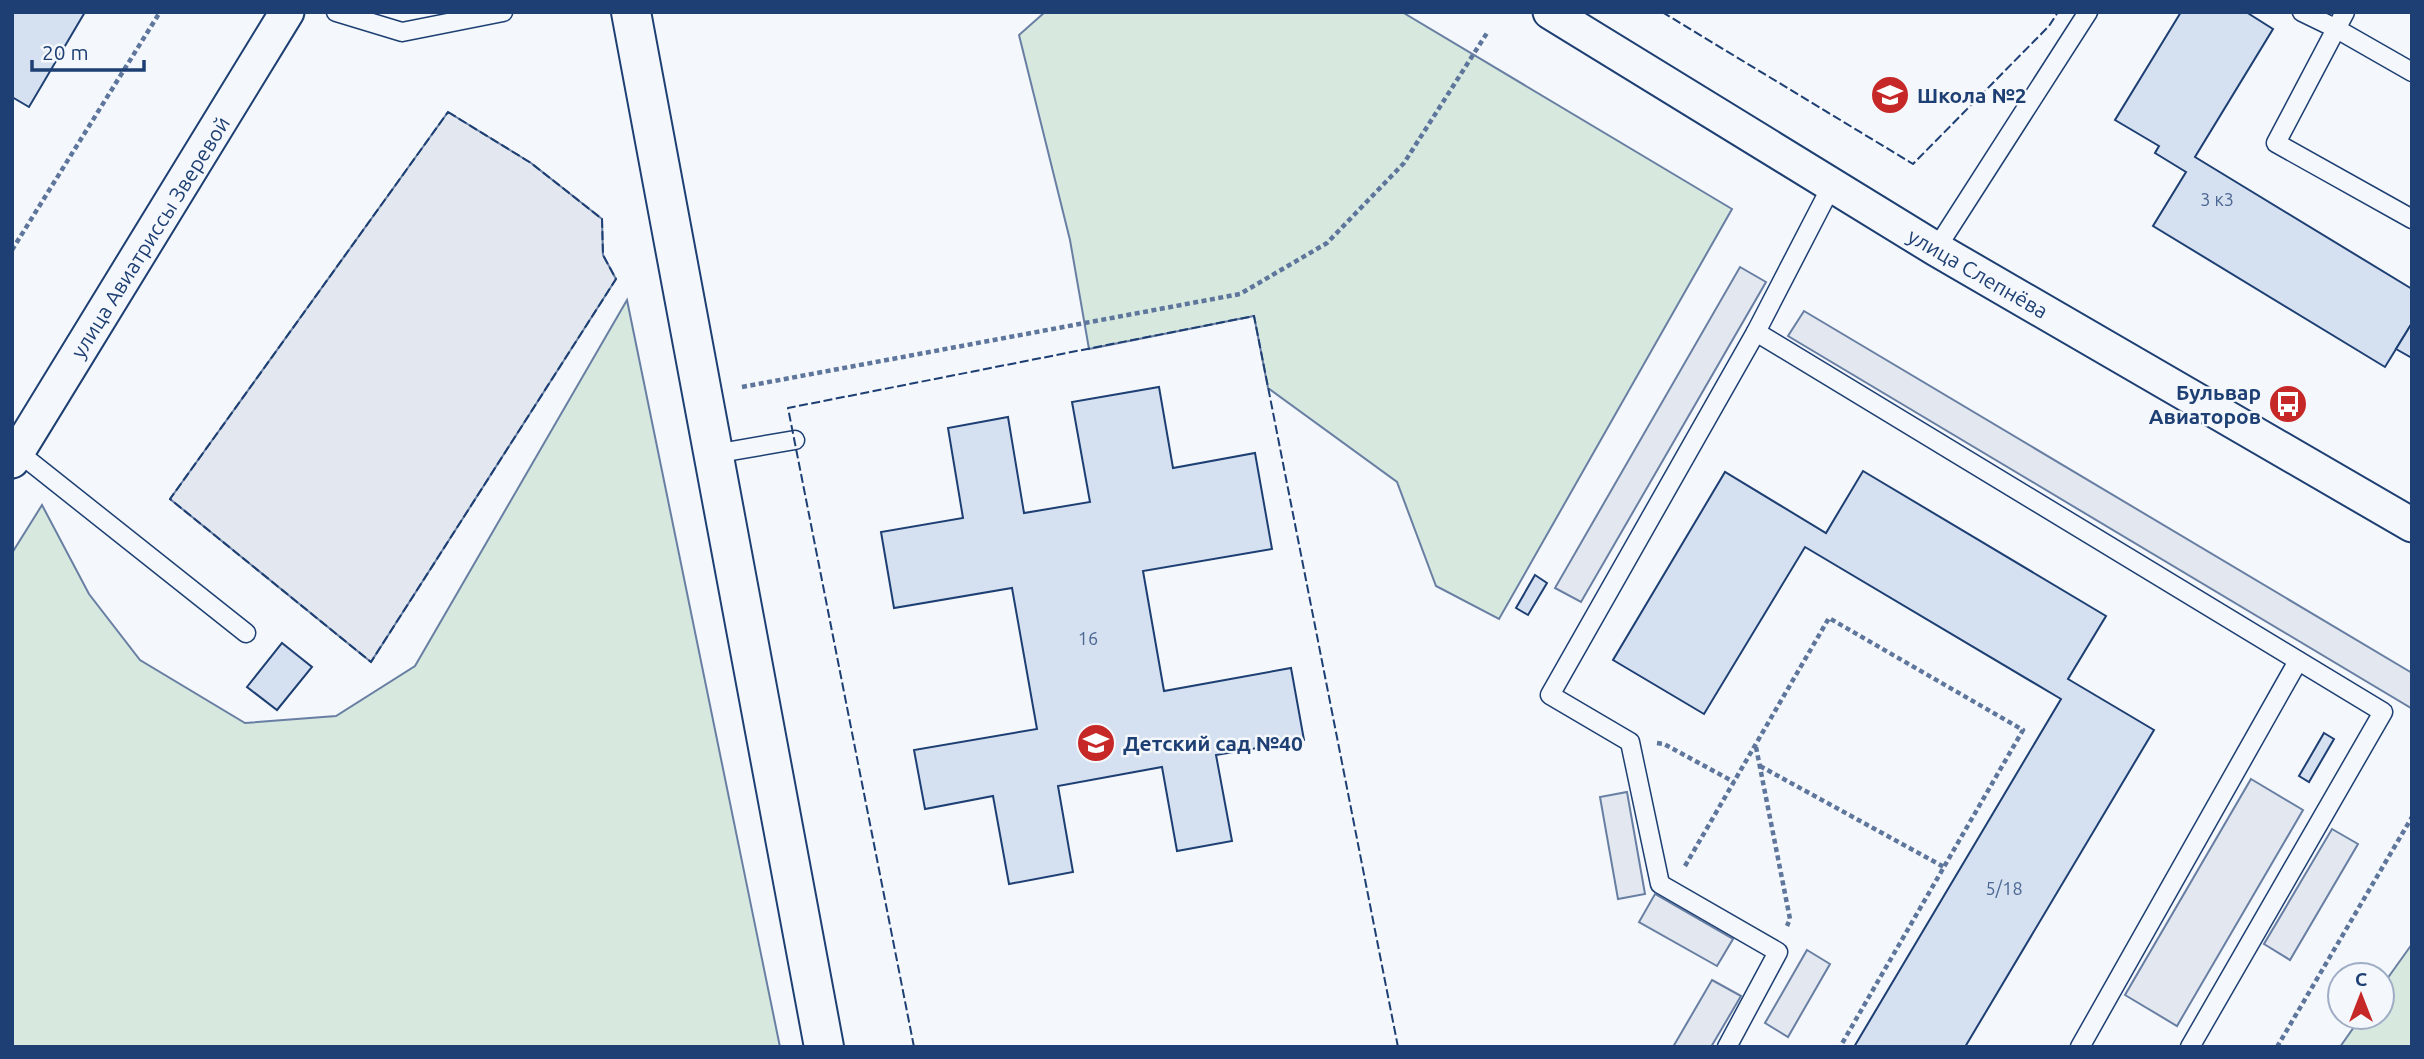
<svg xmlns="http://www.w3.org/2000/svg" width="2424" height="1059" font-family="Ubuntu,sans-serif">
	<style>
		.green { fill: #d7e8df; stroke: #687fa3; stroke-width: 2 }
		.parking { fill: #e3e8f0; stroke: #687fa3; stroke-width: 2 }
		.building { fill: #d5e0f0; stroke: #1d3f73; stroke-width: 2 }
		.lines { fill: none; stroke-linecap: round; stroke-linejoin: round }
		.lane-casing { stroke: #1d3f73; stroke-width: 21 }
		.street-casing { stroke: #1d3f73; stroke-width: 37 }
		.secondary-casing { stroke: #1d3f73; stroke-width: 42 }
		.path { stroke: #5e769c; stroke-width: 4.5; stroke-dasharray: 5 3.5; stroke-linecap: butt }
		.lane { stroke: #f4f7fb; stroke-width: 18 }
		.street { stroke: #f4f7fb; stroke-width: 33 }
		.secondary { stroke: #f4f7fb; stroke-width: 38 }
		.fence { stroke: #1d3f73; stroke-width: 2; stroke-dasharray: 9 3.5; stroke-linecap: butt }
		.labels { text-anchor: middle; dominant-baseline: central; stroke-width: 5; stroke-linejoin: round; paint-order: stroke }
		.number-label { font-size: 18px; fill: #4b6792 }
		.poi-label { font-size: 21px; font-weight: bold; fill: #1d3f73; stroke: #f4f7fb; text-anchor: start }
		.street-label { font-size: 21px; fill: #1d3f73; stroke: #f4f7fb }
	</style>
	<rect width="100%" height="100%" fill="#f4f7fb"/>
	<g class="green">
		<polygon points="1045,12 1402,12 1732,209 1499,619 1436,586 1397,482 1268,388 1254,316 1089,349 1070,240 1019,35"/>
		<polygon points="627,300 780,1047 12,1047 12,553 42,505 89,594 140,660 245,723 336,716 415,666"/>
		<polygon points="2412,944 2412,1047 2340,1047 2361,1017 2382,1017 2382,986"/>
	</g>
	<g class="parking">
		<polygon points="448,112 531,163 602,219 603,255 616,279 371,662 170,499"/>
		<polygon points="1740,267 1766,282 1581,602 1555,588"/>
		<polygon points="1804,311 2412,673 2411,708 1788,336"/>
		<polygon points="2251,779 2303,810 2177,1026 2125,995"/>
		<polygon points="1627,792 1645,894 1618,899 1600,797"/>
		<polygon points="2332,829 2358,844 2290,960 2264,944"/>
		<polygon points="1655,894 1733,939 1717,966 1639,922"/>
		<polygon points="1807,950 1830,964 1788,1037 1765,1023"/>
		<polygon points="1712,980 1741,996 1711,1047 1673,1047"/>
	</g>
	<g class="building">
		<polygon points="12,12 85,12 29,107 12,97"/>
		<polygon points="2181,12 2246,12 2273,29 2195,157 2412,289 2412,323 2385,367 2153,226 2186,172 2155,153 2159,146 2115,120"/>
		<polygon points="2412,323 2412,358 2396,349"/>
		<polygon points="1159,387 1173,468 1255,453 1272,549 1143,571 1164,691 1291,668 1304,740 1216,755 1232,841 1177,851 1162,767 1058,786 1073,872 1009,884 993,796 925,809 914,750 1037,729 1012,588 894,608 881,532 963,518 948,428 1008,417 1024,513 1090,502 1072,402"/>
		<polygon points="1863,471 2106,616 2068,679 2154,730 1965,1047 1854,1047 2061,699 1805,547 1704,714 1613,660 1725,472 1826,533"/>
		<polygon points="1535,575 1547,583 1528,615 1516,608"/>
		<polygon points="282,643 312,667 277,710 247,687"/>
		<polygon points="2324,733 2334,739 2309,782 2299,776"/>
	</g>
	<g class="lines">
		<defs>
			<g id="lane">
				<polyline points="336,12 402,32 503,12"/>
				<polyline points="2302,12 2335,28 2412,72"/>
				<polyline points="2345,12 2276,143 2412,219"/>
				<polyline points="1832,185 1756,332 2383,712 2190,1047"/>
				<polyline points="1936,249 2088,12"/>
				<polyline points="18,452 246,633"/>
				<polyline points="714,454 795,440"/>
				<polyline points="1727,1047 1778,952 1660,884 1630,742 1550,695 1756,332"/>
				<polyline points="2080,1047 2298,661"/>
			</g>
			<g id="street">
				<polyline points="1550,12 1936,249 2412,525"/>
				<polyline points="12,461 287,12"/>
			</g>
			<polyline id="secondary" points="631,12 824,1047"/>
		</defs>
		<use href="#lane" class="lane-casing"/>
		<use href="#street" class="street-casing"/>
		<use href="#secondary" class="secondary-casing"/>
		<g class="path">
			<polyline points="12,250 160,12"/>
			<polyline points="742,387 1240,294 1327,243 1404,163 1487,33"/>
			<polyline points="1657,743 1664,744 1734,782"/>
			<polyline points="1756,747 1790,919 1787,926"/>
			<polyline points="1760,766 1944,867"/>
			<polyline points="1685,866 1829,618 2023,730 1840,1047"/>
			<polyline points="2277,1047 2412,817"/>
		</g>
		<use href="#lane" class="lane"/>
		<use href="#street" class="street"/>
		<use href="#secondary" class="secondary"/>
		<g class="fence">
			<polyline points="1662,12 1913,164 2049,26 2058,12"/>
			<polygon points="448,112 531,163 602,219 603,255 616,279 371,662 170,499"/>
			<polyline points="914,1047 788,408 1254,316 1398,1047"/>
		</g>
	</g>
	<defs>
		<symbol id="school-disc" viewBox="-11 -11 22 22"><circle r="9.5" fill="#c62828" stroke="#f4f7fb"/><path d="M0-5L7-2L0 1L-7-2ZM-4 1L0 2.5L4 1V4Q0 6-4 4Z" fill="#fff"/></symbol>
		<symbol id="bus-disc" viewBox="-11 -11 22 22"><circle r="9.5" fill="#c62828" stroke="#f4f7fb"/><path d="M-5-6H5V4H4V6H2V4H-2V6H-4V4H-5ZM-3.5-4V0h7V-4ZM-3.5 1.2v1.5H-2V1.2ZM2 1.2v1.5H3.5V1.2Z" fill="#fff"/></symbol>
	</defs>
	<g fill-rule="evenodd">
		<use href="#school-disc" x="1868" y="73" width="44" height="44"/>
		<use href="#bus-disc" x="2266" y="382" width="44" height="44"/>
		<use href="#school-disc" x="1074" y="721" width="44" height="44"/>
	</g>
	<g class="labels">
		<g class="number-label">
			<text x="2217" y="199">3 к3</text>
			<text x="1088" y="638">16</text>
			<text x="2004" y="888">5/18</text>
		</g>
		<g class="poi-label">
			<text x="1917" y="95">Школа №2</text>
			<text x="2261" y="392" text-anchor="end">Бульвар<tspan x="2261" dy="24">Авиаторов</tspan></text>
			<text x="1123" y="743">Детский сад №40</text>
		</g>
		<g class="street-label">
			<text transform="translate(150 237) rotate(-58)">улица Авиатриссы Зверевой</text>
			<text transform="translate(1978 273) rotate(30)">улица Слепнёва</text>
		</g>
	</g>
	<rect width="2424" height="1059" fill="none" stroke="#1d3f73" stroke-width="28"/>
	<g transform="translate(2361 996)"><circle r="33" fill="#f4f7fb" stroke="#9eadc5" stroke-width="2"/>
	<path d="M0-5L12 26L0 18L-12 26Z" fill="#c62828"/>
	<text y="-10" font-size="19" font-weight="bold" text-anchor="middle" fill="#1d3f73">С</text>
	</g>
	<path d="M32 60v10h112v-10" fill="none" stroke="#1d3f73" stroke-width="3.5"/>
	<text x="42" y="60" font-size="21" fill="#1d3f73" stroke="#f4f7fb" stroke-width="5" paint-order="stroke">20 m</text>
</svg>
